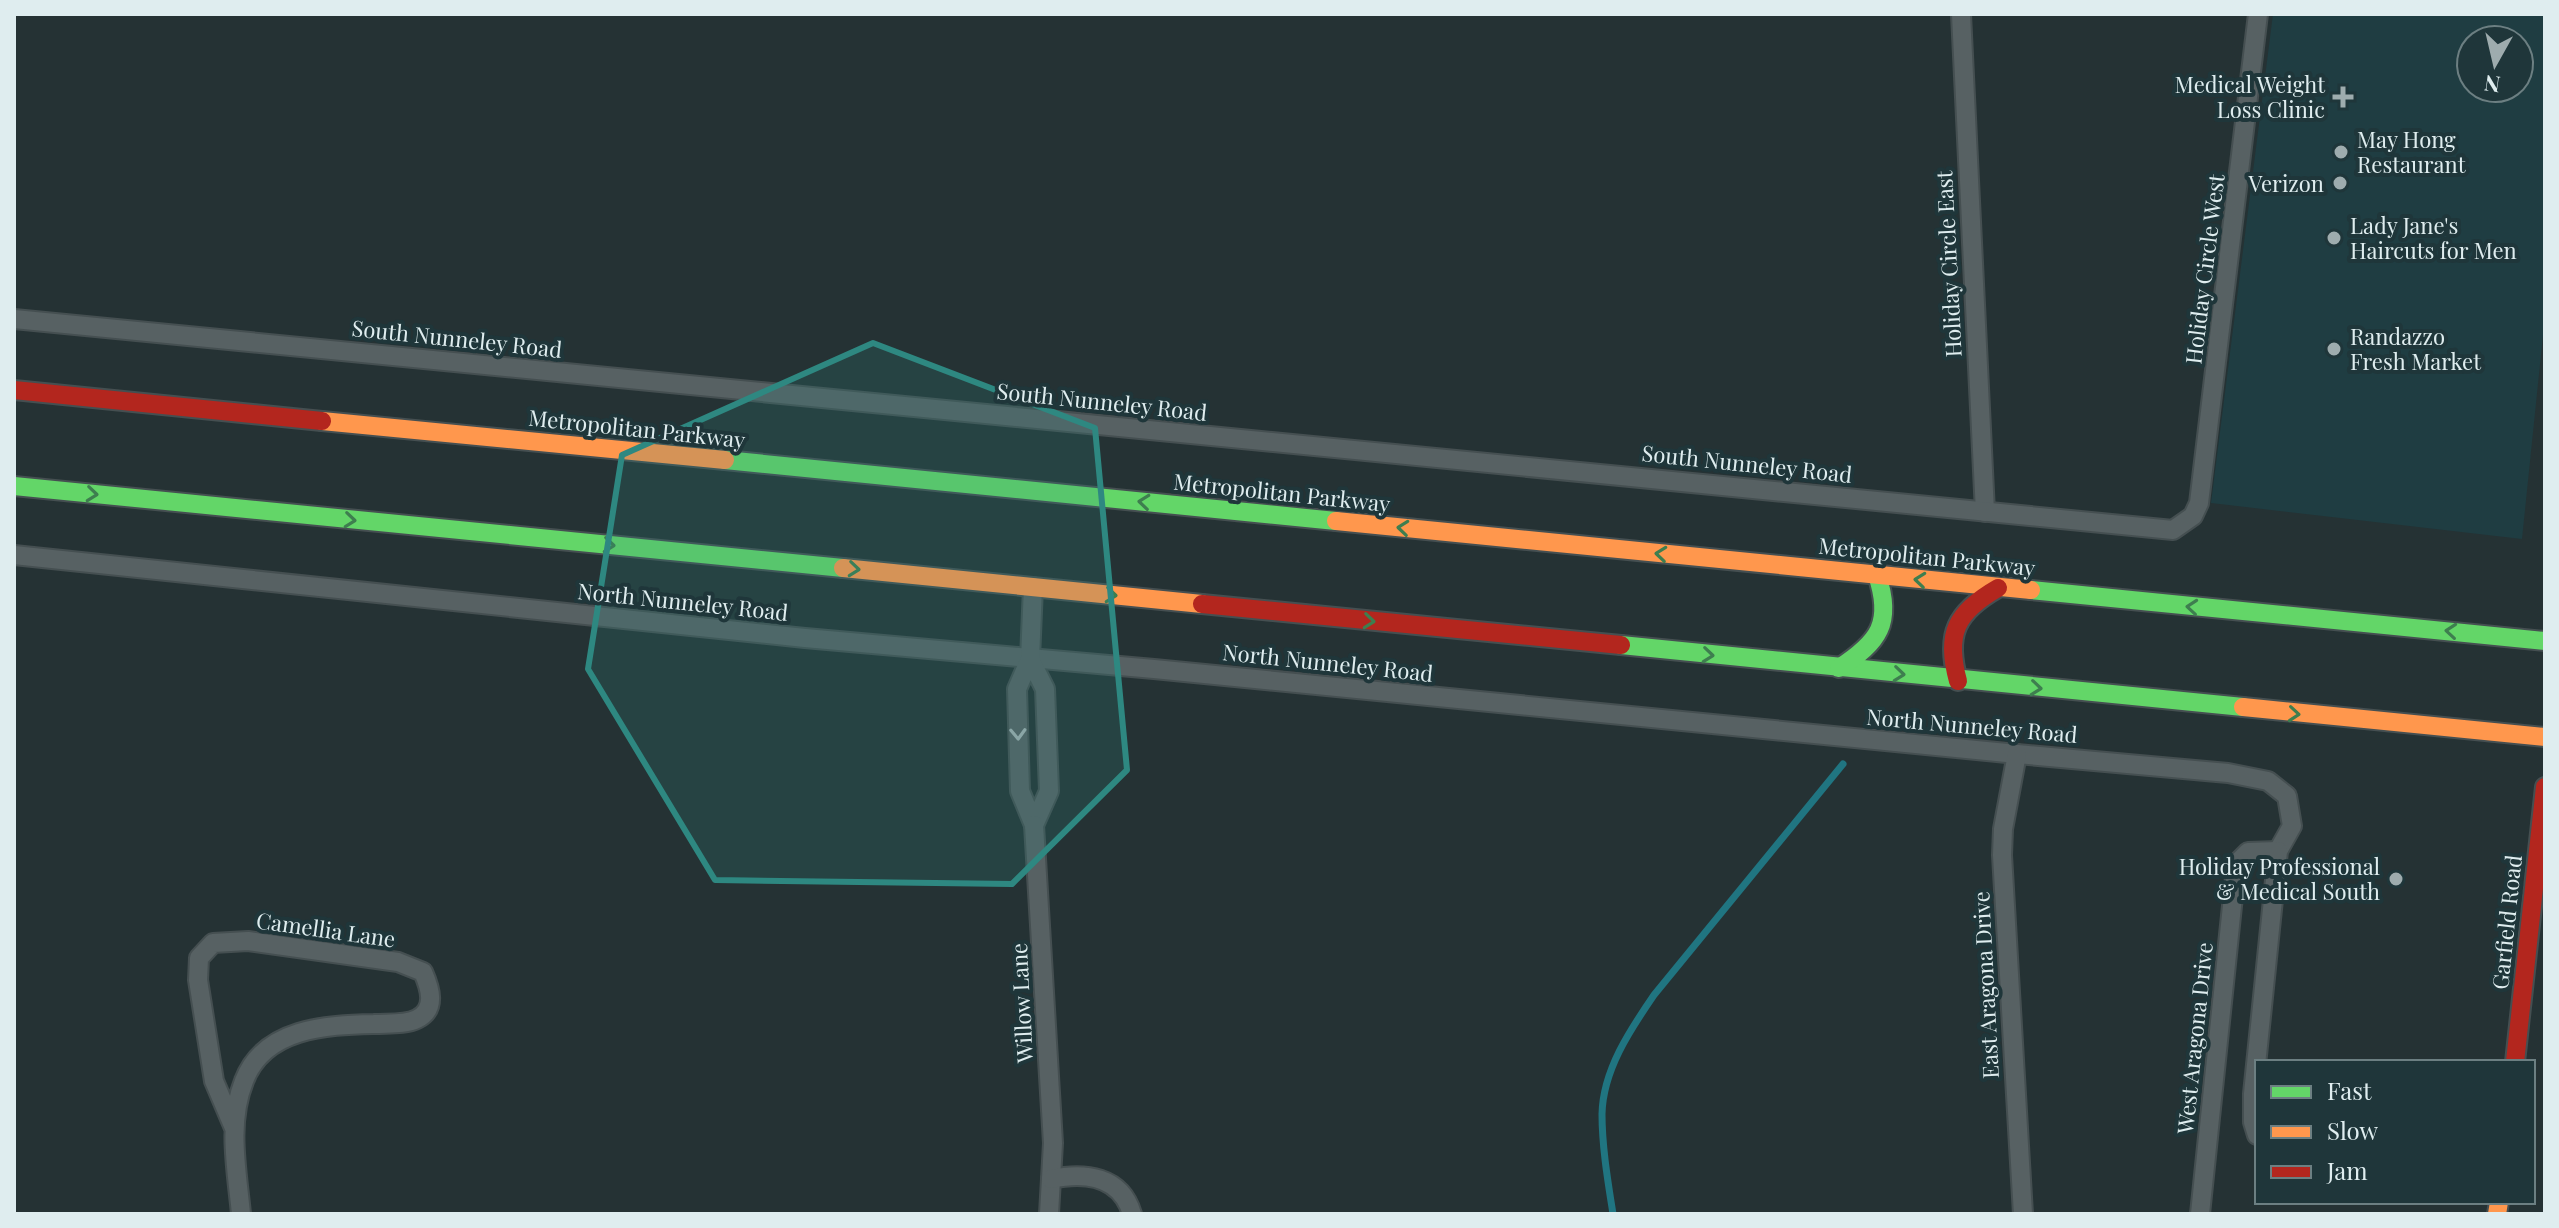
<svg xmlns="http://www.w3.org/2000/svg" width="2559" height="1228" font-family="'Playfair Display',serif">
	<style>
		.built { fill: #1f3d42; fill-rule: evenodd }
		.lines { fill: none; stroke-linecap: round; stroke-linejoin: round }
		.stream { stroke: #207581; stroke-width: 7 }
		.street-casing { stroke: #454f51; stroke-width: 22 }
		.fast-casing { stroke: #454f51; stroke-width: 22 }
		.slow-casing { stroke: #454f51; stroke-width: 22 }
		.jam-casing { stroke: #454f51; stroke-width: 22 }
		.street { stroke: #576163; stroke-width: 18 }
		.fast { stroke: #63d668; stroke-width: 18 }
		.slow { stroke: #ff974d; stroke-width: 18 }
		.jam { stroke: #b3261e; stroke-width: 18 }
		.oneway { stroke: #3e7e4f }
		.oneway2 { stroke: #a2aeb0 }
		.marked { fill: #2e8881; fill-opacity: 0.2; stroke: #2e8881; stroke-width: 6; stroke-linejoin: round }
		.poi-dot { fill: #9eacae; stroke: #1f363a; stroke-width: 3 }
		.labels { text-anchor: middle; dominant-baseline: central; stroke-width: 8; stroke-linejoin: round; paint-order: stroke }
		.poi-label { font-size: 22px; fill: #dfedef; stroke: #1f363a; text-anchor: end }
		.street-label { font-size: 22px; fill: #dfedef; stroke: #1f363a }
	</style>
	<rect width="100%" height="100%" fill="#253234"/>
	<path class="built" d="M2273 14H2545V316L2522 539 2211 503ZM2471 40H2519V88H2471Z"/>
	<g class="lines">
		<path class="stream" d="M1613 1214C1608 1182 1602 1147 1602 1114 1603 1070 1630 1030 1654 995L1843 764"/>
		<defs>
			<g id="street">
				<polyline points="1961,14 1985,512"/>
				<polyline points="14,319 2173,530 2193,516 2199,503 2258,14"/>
				<polyline points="14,555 805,638 1154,669 2017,754 2228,773 2268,781 2287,796 2292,826 2278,851 2253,1094 2253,1122 2257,1135"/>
				<polyline points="1030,659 1045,689 1049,791 1034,825 1020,791 1017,689 1030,659 1033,587"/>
				<polyline points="2017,754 2003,829 2002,855 2023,1214"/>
				<polyline points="1034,825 1053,1143 1049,1214"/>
				<path d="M234 1128 214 1081 198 980 199 958 213 943 248 941 398 962 423 972C430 988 437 1009 417 1019 405 1025 387 1023 374 1024 326 1025 264 1028 244 1081 227 1123 237 1171 241 1214"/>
				<path d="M1051 1179C1085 1172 1121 1176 1132 1214"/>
				<polyline points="2200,1214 2235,877 2240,860 2248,852 2278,851"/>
			</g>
			<g id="fast">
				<polyline points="725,460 1336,521"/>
				<polyline points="14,486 843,568"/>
				<polyline points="2031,590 2545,641"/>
				<polyline points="1621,645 2243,707"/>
				<path d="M1839 668C1879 642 1893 623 1877 575"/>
			</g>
			<g id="slow">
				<polyline points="322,421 725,460"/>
				<polyline points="1336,521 2031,590"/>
				<polyline points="843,568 1202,604"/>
				<polyline points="2243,707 2545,737"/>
				<polyline points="2497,1214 2499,1202"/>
			</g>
			<g id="jam">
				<polyline points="14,390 322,421"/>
				<polyline points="1202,604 1621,645"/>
				<path d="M1958 681C1945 634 1956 612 1998 588"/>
				<polyline points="2515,1062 2545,787"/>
			</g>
		</defs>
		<use href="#street" class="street-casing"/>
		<use href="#fast" class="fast-casing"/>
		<use href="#slow" class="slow-casing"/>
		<use href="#jam" class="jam-casing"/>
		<use href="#street" class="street"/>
		<use href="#fast" class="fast"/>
		<use href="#slow" class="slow"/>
		<use href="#jam" class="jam"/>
	</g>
	<defs><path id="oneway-chevron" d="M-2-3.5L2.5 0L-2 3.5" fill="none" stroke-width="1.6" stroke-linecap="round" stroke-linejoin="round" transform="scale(2)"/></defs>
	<g class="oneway">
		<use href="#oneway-chevron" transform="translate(92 494) rotate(6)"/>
		<use href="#oneway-chevron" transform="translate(1144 502) rotate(-174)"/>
		<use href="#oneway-chevron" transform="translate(350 520) rotate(6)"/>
		<use href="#oneway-chevron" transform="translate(1403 528) rotate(-174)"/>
		<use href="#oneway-chevron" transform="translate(609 545) rotate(6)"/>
		<use href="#oneway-chevron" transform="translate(1661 554) rotate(-174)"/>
		<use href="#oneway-chevron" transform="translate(854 569) rotate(6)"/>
		<use href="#oneway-chevron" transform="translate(1920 580) rotate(-174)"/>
		<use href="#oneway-chevron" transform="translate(1111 595) rotate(6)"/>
		<use href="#oneway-chevron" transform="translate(2192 607) rotate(-175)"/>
		<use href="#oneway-chevron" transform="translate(1369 621) rotate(6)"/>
		<use href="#oneway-chevron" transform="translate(2451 631) rotate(-175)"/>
		<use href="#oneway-chevron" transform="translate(1708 655) rotate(6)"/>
		<use href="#oneway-chevron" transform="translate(1899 674) rotate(6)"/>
		<use href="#oneway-chevron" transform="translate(2036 688) rotate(6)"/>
		<use href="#oneway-chevron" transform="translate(2294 714) rotate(5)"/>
	</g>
	<use class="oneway2" href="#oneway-chevron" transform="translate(1018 734) rotate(88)"/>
	<path class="marked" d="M873 343 1095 428 1127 770 1012 884 715 880 588 669 622 455Z"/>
	<g class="poi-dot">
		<path d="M2339 85h8v8h8v8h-8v8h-8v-8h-8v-8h8z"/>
		<circle cx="2341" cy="152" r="8"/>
		<circle cx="2340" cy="183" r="8"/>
		<circle cx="2334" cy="238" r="8"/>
		<circle cx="2334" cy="349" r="8"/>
		<circle cx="2396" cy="879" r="8"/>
	</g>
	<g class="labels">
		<g class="poi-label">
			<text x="2325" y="84">Medical Weight<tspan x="2325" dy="25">Loss Clinic</tspan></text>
			<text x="2357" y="139" text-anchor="start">May Hong<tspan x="2357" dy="25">Restaurant</tspan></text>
			<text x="2324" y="183">Verizon</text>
			<text x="2350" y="225" text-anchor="start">Lady Jane's<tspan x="2350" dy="25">Haircuts for Men</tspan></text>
			<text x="2350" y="336" text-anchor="start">Randazzo<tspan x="2350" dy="25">Fresh Market</tspan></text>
			<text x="2380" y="866">Holiday Professional<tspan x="2380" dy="25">&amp; Medical South</tspan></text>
		</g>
		<g class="street-label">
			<text transform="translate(1948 264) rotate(-93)">Holiday Circle East</text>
			<text transform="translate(2204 269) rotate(-83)">Holiday Circle West</text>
			<text transform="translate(457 338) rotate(6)">South Nunneley Road</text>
			<text transform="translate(1102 401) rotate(6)">South Nunneley Road</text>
			<text transform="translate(637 428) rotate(6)">Metropolitan Parkway</text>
			<text transform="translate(1747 463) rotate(6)">South Nunneley Road</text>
			<text transform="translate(1282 492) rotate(6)">Metropolitan Parkway</text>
			<text transform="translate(1927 556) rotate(6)">Metropolitan Parkway</text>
			<text transform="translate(683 601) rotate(6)">North Nunneley Road</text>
			<text transform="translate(1328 662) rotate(6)">North Nunneley Road</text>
			<text transform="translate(1972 725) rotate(5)">North Nunneley Road</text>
			<text transform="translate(2506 922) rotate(-84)">Garfield Road</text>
			<text transform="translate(326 929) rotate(8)">Camellia Lane</text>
			<text transform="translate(1985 985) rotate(-93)">East Aragona Drive</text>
			<text transform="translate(1021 1003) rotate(-93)">Willow Lane</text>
			<text transform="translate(2194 1038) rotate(-84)">West Aragona Drive</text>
		</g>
	</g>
	<rect width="2559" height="1228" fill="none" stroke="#dfedef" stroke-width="32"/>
	<rect x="2255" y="1060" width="280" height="144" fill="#1f363a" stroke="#6c7f82" stroke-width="2"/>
	<rect x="2271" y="1086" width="40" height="12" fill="#63d668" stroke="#6c7f82" stroke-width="2"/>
	<text x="2327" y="1100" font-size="24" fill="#dfedef">Fast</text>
	<rect x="2271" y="1126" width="40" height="12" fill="#ff974d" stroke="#6c7f82" stroke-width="2"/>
	<text x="2327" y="1140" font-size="24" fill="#dfedef">Slow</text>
	<rect x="2271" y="1166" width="40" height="12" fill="#b3261e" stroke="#6c7f82" stroke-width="2"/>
	<text x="2327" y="1180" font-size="24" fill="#dfedef">Jam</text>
	<g transform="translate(2495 64) rotate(188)"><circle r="38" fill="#1f363a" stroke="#6c7f82" stroke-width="2"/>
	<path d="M0-6L14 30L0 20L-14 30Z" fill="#9eacae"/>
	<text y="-12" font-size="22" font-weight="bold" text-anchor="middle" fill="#dfedef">N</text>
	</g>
</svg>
